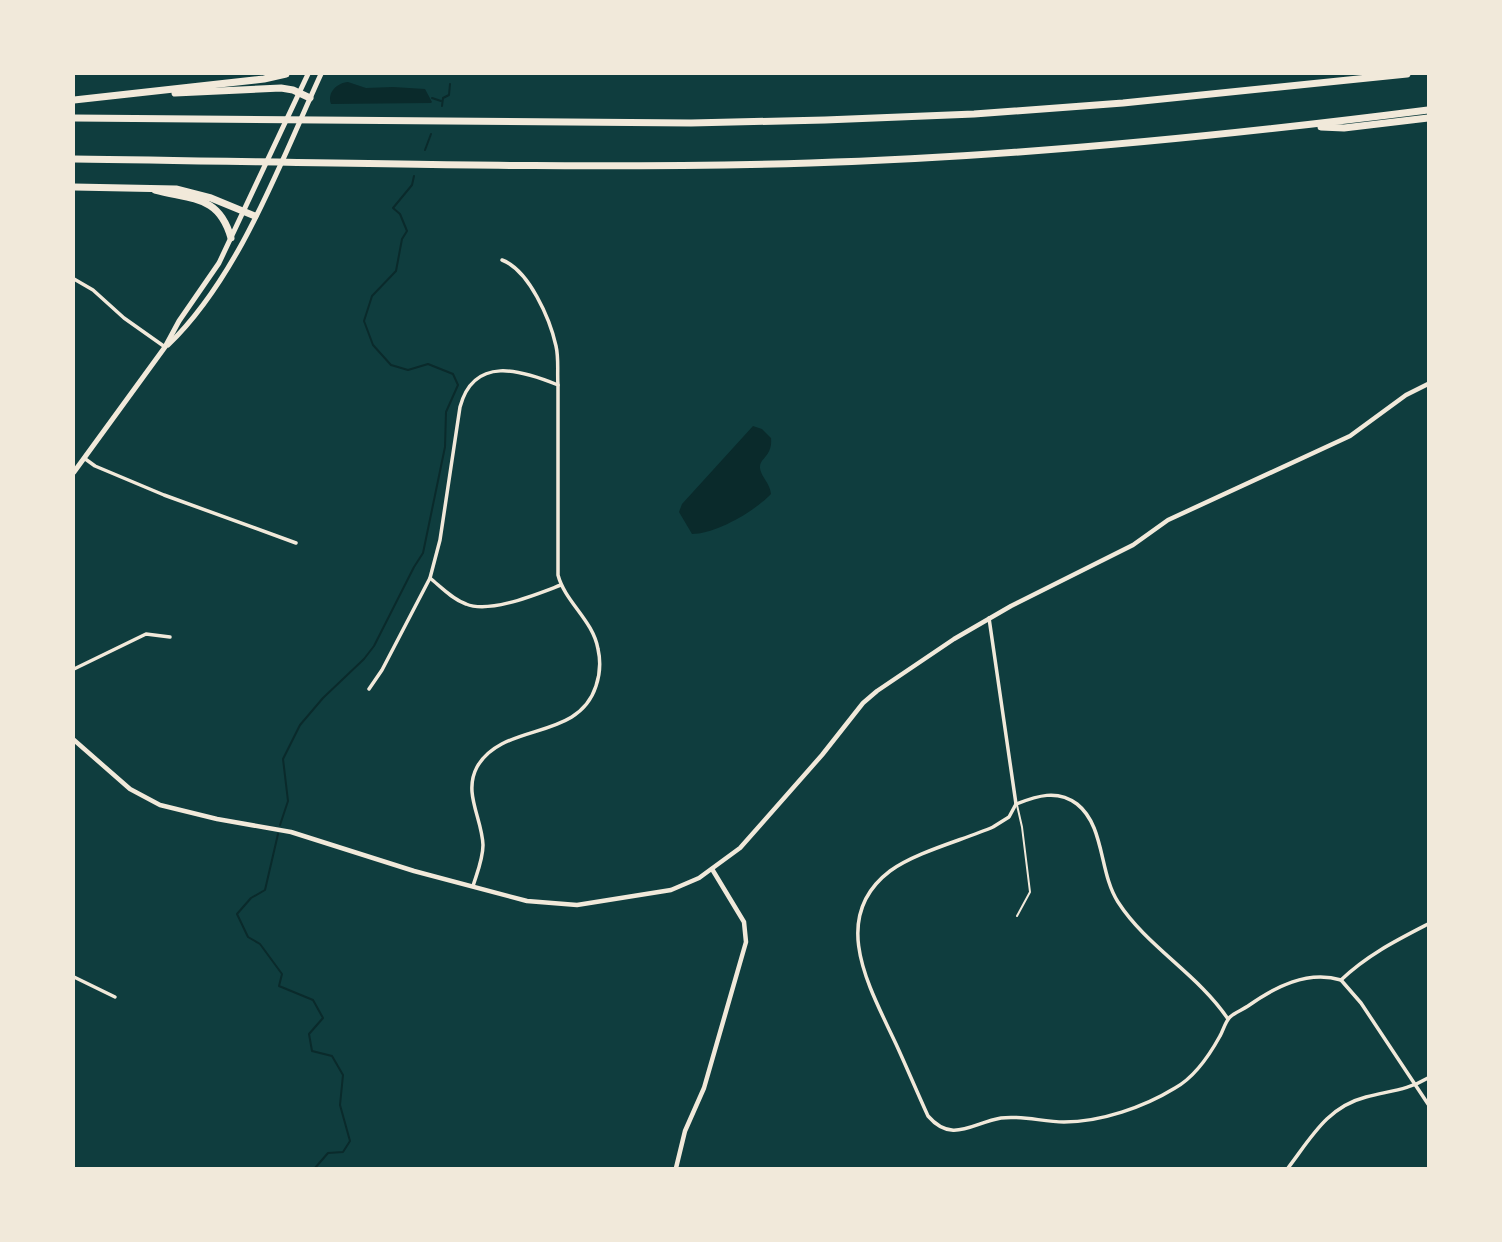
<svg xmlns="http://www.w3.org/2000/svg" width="1502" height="1242" font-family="Figtree,sans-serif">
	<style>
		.water { fill: #0a2a2b }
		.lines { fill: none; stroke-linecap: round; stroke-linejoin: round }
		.stream { stroke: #0a2a2b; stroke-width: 2 }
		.service { stroke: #f1e9da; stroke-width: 2 }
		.minor { stroke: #f1e9da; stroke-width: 3.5 }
		.tertiary { stroke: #f1e9da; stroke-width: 4.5 }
		.secondary { stroke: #f1e9da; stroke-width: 5 }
		.motorway { stroke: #f1e9da; stroke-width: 7 }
	</style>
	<rect width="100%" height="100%" fill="#0f3d3e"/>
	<g class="water">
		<path d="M348 82 366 88 393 87 425 89 432 102 431 103 331 104C327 92 337 83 348 82Z"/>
		<path d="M753 426 762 429 771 438C773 456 759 458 760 468 761 477 770 483 771 494 755 511 716 534 692 534L679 512 682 504Z"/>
	</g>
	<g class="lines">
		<g class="stream">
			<polyline points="432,98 441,101"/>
			<polyline points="442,106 443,98 449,95 450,84"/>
			<polyline points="425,150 431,134"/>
			<polyline points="280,825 288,801 283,759 300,725 323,698 364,659 374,646 414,567 423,553 445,447 446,412 458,385 453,374 428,364 408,370 391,365 373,345 364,321 372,296 396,271 402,239 407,231 400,214 393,208 412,185 414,176"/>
			<polyline points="278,834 265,890 251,898 237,914 248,937 260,944 282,974 279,986 313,1000 323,1018 309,1034 312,1051 332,1056 343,1075 340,1105 350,1141 343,1152 328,1153 315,1168"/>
		</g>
		<polyline class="service" points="1017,805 1022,827 1030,892 1017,916"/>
		<g class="minor">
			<path d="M502 260C529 270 550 319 556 346 559 359 557 373 558 385"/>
			<polyline points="74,279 93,290 124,318 165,347"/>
			<polyline points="84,458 95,466 164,495 296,543"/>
			<path d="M430 578C441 587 452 599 466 604 490 614 537 594 561 585"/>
			<path d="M989 618 1016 804 1009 817 993 827C963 840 916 852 890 871 828 918 870 988 896 1044 907 1068 917 1092 928 1116 952 1144 972 1123 1001 1118 1022 1115 1043 1122 1064 1122 1101 1122 1144 1107 1175 1088 1195 1077 1209 1056 1220 1036 1223 1031 1225 1022 1230 1017 1234 1013 1242 1010 1248 1006 1275 987 1307 970 1341 980 1367 955 1397 940 1428 924"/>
			<polyline points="74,669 146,634 170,637"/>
			<path d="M369 689 382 670 430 578 440 540 460 407C474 355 521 370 558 385V575C565 602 593 620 598 649 601 662 600 674 596 686 578 742 503 721 477 767 463 793 482 818 483 845 483 859 477 873 473 886"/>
			<path d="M1016 804C1037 796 1057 789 1077 804 1105 826 1099 873 1118 902 1147 947 1198 974 1228 1019"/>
			<polyline points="74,977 115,997"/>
			<polyline points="1341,980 1361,1003 1428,1104"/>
			<path d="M1288 1168C1311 1138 1327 1107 1366 1097 1388 1091 1408 1090 1428 1078"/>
		</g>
		<g class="tertiary">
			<polyline points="74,740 130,789 160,805 217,819 291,832 414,871 527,901 577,905 671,890 699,878 740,848 822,755 863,703 877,691 954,639 1011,606 1133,545 1168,520 1350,436 1406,395 1428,384"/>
			<polyline points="676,1168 685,1131 704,1088 746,942 744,922 712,869"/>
		</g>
		<g class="secondary">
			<path d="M168 345C239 277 280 163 321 74"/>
			<polyline points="74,472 165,347 179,321 219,263 308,74"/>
		</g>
		<g class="motorway">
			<polyline points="175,93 281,88 293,90 310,98"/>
			<polyline points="74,100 264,79 286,74"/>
			<polyline points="74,118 691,123 825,120 974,114 1123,103 1407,74"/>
			<polyline points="1321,127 1344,128 1428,118"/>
			<path d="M74 159C319 162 565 170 810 163 1017 157 1224 136 1428 110"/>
			<polyline points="74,187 176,189 211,198 255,216"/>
			<path d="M155 190C192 200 219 195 231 238"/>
		</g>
	</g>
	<rect width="1502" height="1242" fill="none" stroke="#f1e9da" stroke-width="150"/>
</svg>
